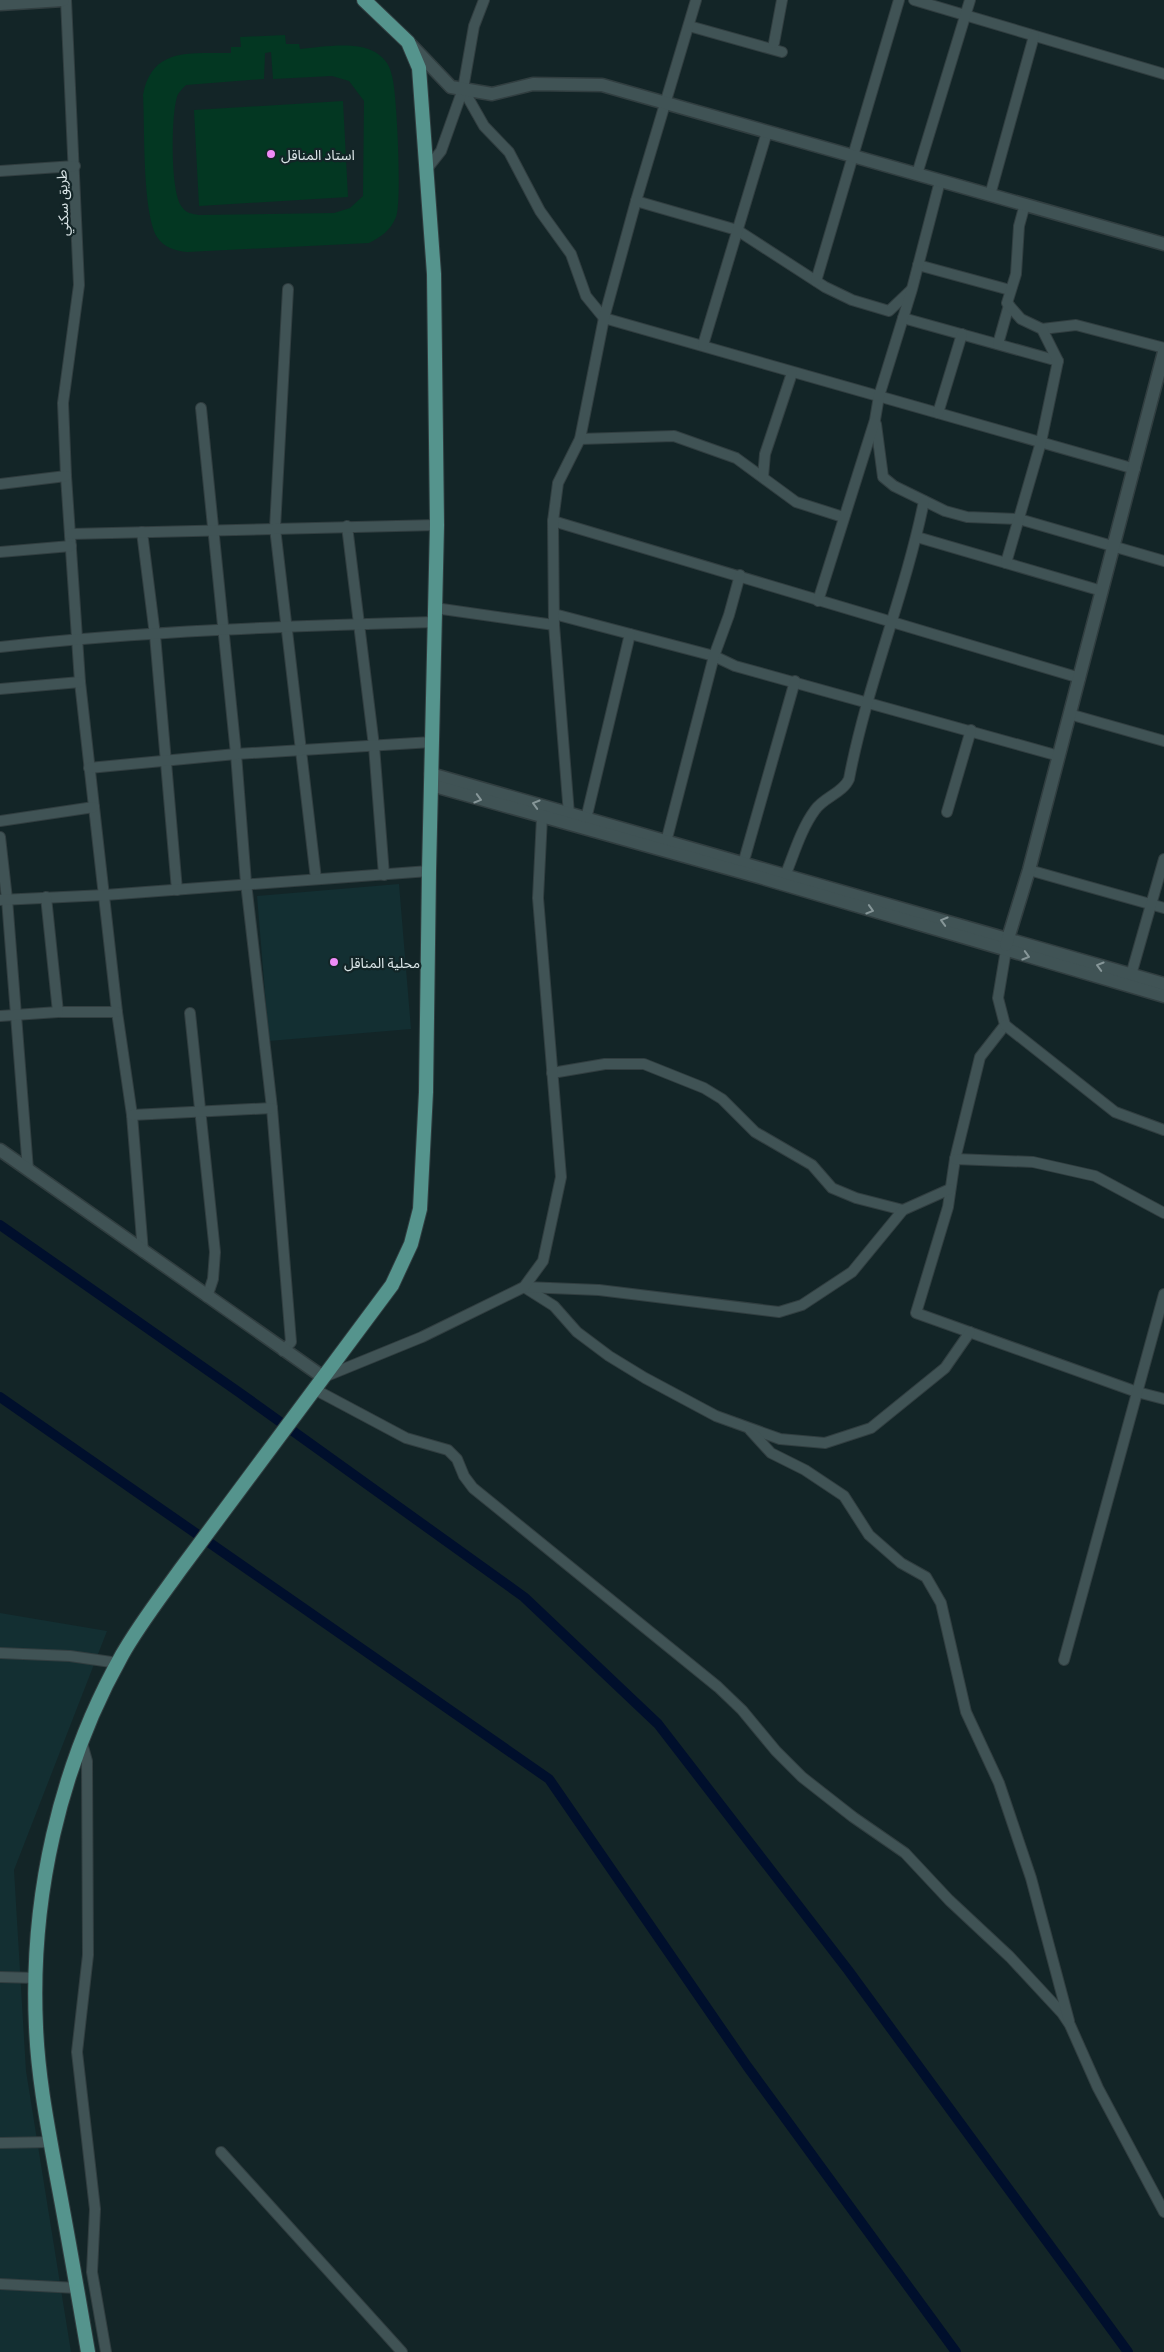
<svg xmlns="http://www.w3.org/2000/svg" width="1164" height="2352" font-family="'Titillium Web','Noto Sans Arabic',sans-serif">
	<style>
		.built { fill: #132f32 }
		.green { fill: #033722; fill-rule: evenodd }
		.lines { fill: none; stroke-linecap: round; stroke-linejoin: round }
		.canal { stroke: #000f2c; stroke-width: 10 }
		.minor-casing { stroke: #313e40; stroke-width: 12 }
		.tertiary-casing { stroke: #313e40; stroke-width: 15 }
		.primary-casing { stroke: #313e40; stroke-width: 16 }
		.minor { stroke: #405355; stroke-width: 10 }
		.tertiary { stroke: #405355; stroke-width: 12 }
		.primary { stroke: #55948d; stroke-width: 14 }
		.oneway { stroke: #869698 }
		.poi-dot { fill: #ef8bf7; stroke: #132527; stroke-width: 2 }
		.labels { text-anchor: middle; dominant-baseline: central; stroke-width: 4.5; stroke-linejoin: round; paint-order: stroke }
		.poi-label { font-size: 14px; fill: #dce7e9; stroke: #132527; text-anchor: start }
		.street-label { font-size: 14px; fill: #dce7e9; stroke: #132527 }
	</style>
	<rect width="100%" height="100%" fill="#132527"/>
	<g class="built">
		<polygon points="399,884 411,1029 269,1041 257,896"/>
		<polygon points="0,1613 107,1631 14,1870 26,2071 71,2352 0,2352"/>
	</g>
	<g class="green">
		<path d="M285 35 286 44H299L300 49C322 47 360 40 378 54 386 60 390 66 392 76 397 92 402 204 396 217 391 230 381 237 369 243L187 252C176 251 163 247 157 237 142 211 145 128 143 95 152 46 192 54 231 53V47H241L240 37ZM271 52 273 79 332 76 349 81 364 101 363 196 350 208 334 213 199 215C192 214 186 213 182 207 170 194 171 115 177 97 178 93 183 88 186 85L264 79 265 53Z"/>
		<polygon points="343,101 348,197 199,206 194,110"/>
	</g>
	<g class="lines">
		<g class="canal">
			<polyline points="0,1225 240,1393 524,1597 658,1724 848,1970 1128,2352"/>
			<polyline points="0,1397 549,1779 747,2066 956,2352"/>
		</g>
		<defs>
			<g id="minor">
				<polyline points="66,0 79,285 63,403 66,476 80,682 117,1012 132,1115 143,1252"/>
				<polyline points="914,0 1164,74"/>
				<polyline points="689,26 782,52"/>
				<polyline points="774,43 782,0"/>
				<polyline points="463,89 484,126 509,152 540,211 571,254 586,296 604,318 1135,469"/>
				<polyline points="426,170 441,151 463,89 474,26 484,0"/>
				<polyline points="0,171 75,166"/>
				<polyline points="917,174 970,0"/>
				<polyline points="990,195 1034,36"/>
				<polyline points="636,201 737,230 825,287 852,300 889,311 911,290"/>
				<polyline points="918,265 1010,290"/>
				<polyline points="816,281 899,0"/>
				<polyline points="288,289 275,528 316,879"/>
				<polyline points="903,318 1058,361"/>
				<polyline points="1042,329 1076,325 1164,348"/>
				<polyline points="998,344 1009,305"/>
				<polyline points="703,345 767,132"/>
				<polyline points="201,408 236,754 246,883 272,1108 291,1342 283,1351"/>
				<polyline points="938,413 962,334"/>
				<polyline points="876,424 883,477 894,486 945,511 967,517 1019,519 1164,561"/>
				<polyline points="580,439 674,436 736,458 796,502 843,517"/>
				<polyline points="763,477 765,454 792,373"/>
				<polyline points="0,484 66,476"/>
				<polyline points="553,521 1080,678"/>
				<polyline points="347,526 374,746 384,875"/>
				<polyline points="142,532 155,635 177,890"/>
				<polyline points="70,534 437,525"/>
				<polyline points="917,537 1102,591"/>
				<polyline points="0,552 71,546"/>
				<polyline points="1006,563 1041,442 1058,361 1042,329 1021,319 1007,303 1016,274 1019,226 1025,204"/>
				<polyline points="818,601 875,420 879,396 912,289 940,181"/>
				<polyline points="435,608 554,625"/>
				<polyline points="554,614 714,656 735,666 1059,756"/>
				<path d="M0 647C144 631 290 626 435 622"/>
				<polyline points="0,689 80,682"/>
				<polyline points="1069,714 1164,741"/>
				<polyline points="89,768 236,754 432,742"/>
				<polyline points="947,812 971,730"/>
				<polyline points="569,814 554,625 553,521 558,483 580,439 604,318 636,201 696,0"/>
				<polyline points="586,819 630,634"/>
				<polyline points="0,821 94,807"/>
				<polyline points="0,837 7,899 28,1170"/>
				<polyline points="666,842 714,656 729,615 740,575"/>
				<polyline points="743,864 795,681"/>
				<polyline points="1029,870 1164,908"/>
				<path d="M785 876C794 854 801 829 815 810 824 797 843 793 849 779 867 684 905 595 924 501"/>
				<polyline points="0,900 105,895 429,871"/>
				<polyline points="1006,950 998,998 1005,1025 980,1057 955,1159 948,1207 916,1313 1137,1392 1164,1399"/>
				<polyline points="1131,975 1164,859"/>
				<polyline points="58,1012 117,1012"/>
				<polyline points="190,1013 215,1252 213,1279 207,1297"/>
				<polyline points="0,1016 58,1012 46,897"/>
				<polyline points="1005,1025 1115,1112 1164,1130"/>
				<polyline points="552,1073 605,1064 644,1064 704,1088 722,1099 755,1132 812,1165 832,1188 856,1198 903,1210"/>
				<polyline points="132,1115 272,1108"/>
				<polyline points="955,1159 1033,1162 1095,1176 1164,1213"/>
				<polyline points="524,1287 554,1306 577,1332 609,1356 645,1378 716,1416 780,1439 825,1443 871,1428 945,1368 970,1332"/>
				<polyline points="525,1287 599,1290 779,1312 802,1305 852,1272 903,1210 950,1189"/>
				<polyline points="324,1377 422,1337 524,1287 543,1261 561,1177 538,898 542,817"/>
				<polyline points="314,1389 406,1438 448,1450 457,1459 464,1476 473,1488 718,1687 742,1710 776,1751 802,1777 853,1817 905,1853 949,1900 1010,1957 1062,2013 1070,2025 1098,2088 1164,2212"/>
				<polyline points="750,1430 771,1453 805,1470 844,1496 869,1535 901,1563 926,1577 941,1603 966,1712 999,1783 1031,1878 1069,2021"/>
				<polyline points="0,1653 70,1656 118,1663"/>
				<polyline points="1064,1660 1164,1294"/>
				<polyline points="82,1743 87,1761 88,1955 77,2052 95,2209 92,2272 106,2352"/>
				<polyline points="0,1977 36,1978"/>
				<polyline points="0,2143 51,2142"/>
				<polyline points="221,2152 402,2352"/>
				<polyline points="0,2284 77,2288"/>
			</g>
			<g id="tertiary">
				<polyline points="0,4 63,0"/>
				<polyline points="410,44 451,87 492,94 533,84 602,85 1164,244"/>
				<polyline points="431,774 1164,984"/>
				<polyline points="431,785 759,877 1164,996"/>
				<polyline points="1006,945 1029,870 1164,352"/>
				<polyline points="0,1150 323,1377"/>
			</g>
			<path id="primary" d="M88 2352C78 2294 68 2236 57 2178 48 2128 38 2078 36 2027 30 1899 59 1767 122 1655 139 1625 160 1598 180 1570L392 1285 411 1244 420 1209 426 1092 429 871 437 525 434 274 419 68 408 42 364 0"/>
		</defs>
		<use href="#minor" class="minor-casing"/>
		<use href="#tertiary" class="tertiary-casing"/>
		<use href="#primary" class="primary-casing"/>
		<use href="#minor" class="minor"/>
		<use href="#tertiary" class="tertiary"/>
		<use href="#primary" class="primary"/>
	</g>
	<defs><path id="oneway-chevron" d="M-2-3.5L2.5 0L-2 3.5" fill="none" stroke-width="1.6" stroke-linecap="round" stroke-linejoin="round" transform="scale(1.25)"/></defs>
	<g class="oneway">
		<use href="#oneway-chevron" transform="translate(478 799) rotate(16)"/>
		<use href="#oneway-chevron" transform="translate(536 804) rotate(-164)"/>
		<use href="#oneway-chevron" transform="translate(870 910) rotate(17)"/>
		<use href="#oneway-chevron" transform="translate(944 921) rotate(-164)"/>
		<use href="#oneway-chevron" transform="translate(1026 956) rotate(16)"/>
		<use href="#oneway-chevron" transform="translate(1100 966) rotate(-164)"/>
	</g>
	<g class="poi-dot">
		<circle cx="271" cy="154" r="5"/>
		<circle cx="334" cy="962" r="5"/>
	</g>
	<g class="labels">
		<g class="poi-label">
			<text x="281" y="154">استاد المناقل</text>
			<text x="344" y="962">محلية المناقل</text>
		</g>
		<g class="street-label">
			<text transform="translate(62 203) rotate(-92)">طريق سكني</text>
		</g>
	</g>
</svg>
